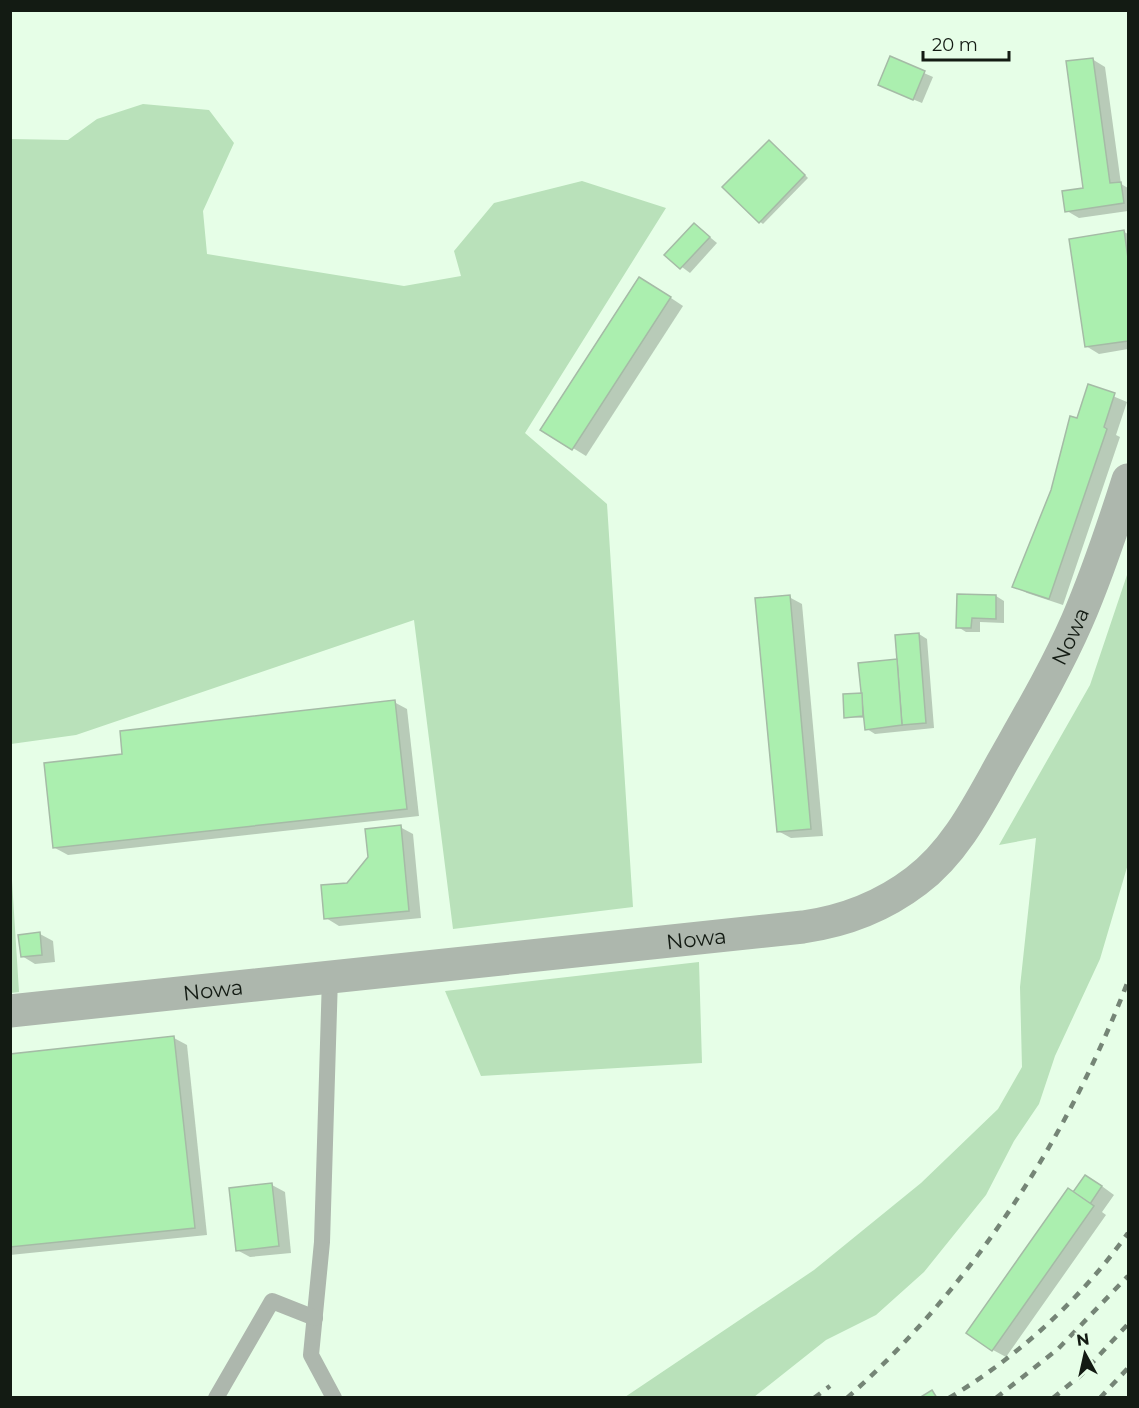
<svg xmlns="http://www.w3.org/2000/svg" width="1139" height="1408" font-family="Montserrat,sans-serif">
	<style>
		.green { fill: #b9e1ba }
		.shadow { fill: #0003 }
		.building { fill: #abefaf; stroke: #a5bba6; stroke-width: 1.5 }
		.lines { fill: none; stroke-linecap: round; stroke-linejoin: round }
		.lane { stroke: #adb7ad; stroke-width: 16 }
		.street { stroke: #adb7ad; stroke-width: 33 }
		.rail { stroke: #758576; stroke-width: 4.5; stroke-dasharray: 8 8; stroke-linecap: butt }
		.labels { text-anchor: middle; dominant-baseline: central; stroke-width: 4.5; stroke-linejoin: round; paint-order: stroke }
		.street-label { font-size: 21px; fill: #131b13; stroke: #e6fee7 }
	</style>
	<rect width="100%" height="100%" fill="#e6fee7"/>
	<g class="green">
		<polygon points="143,104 209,110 234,143 203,211 207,254 404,286 461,276 454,251 494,203 582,181 666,208 525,433 607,504 633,907 453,929 414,620 76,735 11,744 11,865 19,992 11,993 11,139 68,140 97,119"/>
		<polygon points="1128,572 1128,864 1100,959 1055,1056 1039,1104 1014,1141 986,1195 924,1272 876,1315 826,1340 754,1397 625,1397 814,1270 921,1183 998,1109 1022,1067 1020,987 1036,838 999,845 1090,685"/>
		<polygon points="699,962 702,1063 481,1076 445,991"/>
	</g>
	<g class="shadow">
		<polygon points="890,58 933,77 922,103 888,89"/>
		<polygon points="1092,59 1105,67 1121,184 1128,188 1128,211 1079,218 1067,211 1085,189"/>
		<polygon points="773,144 808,178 763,224 759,221"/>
		<polygon points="694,224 717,243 690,273 666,255"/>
		<polygon points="1124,232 1128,234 1128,349 1099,354 1086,346"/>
		<polygon points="653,286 683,306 586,456 542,429"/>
		<polygon points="1089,386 1127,402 1116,435 1120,437 1063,605 1027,593 1014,586 1053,491"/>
		<polygon points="996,596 1004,601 1004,623 980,622 980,632 966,632 958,627"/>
		<polygon points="789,597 802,604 823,836 791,838 778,831"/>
		<polygon points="919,634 927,639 934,728 875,734 867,729 865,718 846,717 863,695 899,661"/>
		<polygon points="394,702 407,709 419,816 68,855 55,848 124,756"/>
		<polygon points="400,827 413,834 421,918 339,926 326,918 348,884"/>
		<polygon points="40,934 53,941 55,962 35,964 22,956"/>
		<polygon points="174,1038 187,1045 207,1235 10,1255 10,1055"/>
		<polygon points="1099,1184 1114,1195 1102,1212 1106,1215 1006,1357 993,1350 1074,1193"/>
		<polygon points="272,1185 285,1192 291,1253 250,1257 237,1250"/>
	</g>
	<g class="building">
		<polygon points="890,56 925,71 913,100 878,85"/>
		<polygon points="1093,58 1110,183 1121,182 1124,203 1065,212 1062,191 1083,188 1066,61"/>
		<polygon points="769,140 805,175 759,223 722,187"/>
		<polygon points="694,223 710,237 680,269 664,255"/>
		<polygon points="1124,230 1128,258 1128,341 1085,347 1069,239"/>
		<polygon points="639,277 671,297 572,450 540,430"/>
		<polygon points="1088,384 1115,393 1104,427 1107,429 1049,599 1012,587 1051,490 1070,416 1077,418"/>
		<polygon points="957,594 996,595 996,619 972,618 971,628 956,628"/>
		<polygon points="790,595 811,829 777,832 755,598"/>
		<polygon points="919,633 926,723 902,725 895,635"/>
		<polygon points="897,659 902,725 865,730 858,663"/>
		<polygon points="862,693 863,716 844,718 843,694"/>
		<polygon points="395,700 407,809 53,848 44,763 122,754 120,731"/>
		<polygon points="401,825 409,911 324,919 321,885 347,883 368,857 365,829"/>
		<polygon points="40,932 42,955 21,957 18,935"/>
		<polygon points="174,1036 195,1228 10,1247 10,1054"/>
		<polygon points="1085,1175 1102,1186 1090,1204 1073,1192"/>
		<polygon points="272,1183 279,1246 236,1251 229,1188"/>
		<polygon points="1068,1188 1094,1206 992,1351 966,1333"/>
		<polygon points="932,1390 937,1398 919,1398"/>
	</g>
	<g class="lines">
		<g class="lane">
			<polyline points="330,977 322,1242 311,1355 334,1398"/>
			<polyline points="216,1398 272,1301 315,1318"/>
		</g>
		<path class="street" id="s1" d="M10 1011 803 927C845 921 882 907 916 881 956 851 979 804 1003 761 1029 715 1056 669 1077 621 1097 575 1113 527 1128 480"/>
		<g class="rail">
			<polyline points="814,1398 830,1386"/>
			<path d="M847 1398C973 1286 1068 1138 1128 981"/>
			<path d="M949 1398C1019 1356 1081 1299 1128 1233"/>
			<polyline points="996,1398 1058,1349 1128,1276"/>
			<polyline points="1053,1398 1081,1375 1128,1324"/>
			<polyline points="1100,1398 1128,1368"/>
		</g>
	</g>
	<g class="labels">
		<g class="street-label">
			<text stroke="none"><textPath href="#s1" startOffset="1212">Nowa</textPath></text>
			<text stroke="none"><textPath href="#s1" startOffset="690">Nowa</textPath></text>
			<text stroke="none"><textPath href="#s1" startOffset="204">Nowa</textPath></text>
		</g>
	</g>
	<rect width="1139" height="1408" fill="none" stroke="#131b13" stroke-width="24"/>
	<g transform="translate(1085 1354) rotate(352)" stroke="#e6fee7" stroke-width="4.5" paint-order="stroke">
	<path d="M0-4.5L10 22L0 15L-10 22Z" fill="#131b13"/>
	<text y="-9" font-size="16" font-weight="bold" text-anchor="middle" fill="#131b13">N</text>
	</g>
	<path d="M923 51v9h86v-9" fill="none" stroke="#131b13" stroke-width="3"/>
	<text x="932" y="51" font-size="18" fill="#131b13" stroke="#e6fee7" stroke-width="4.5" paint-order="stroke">20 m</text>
</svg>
